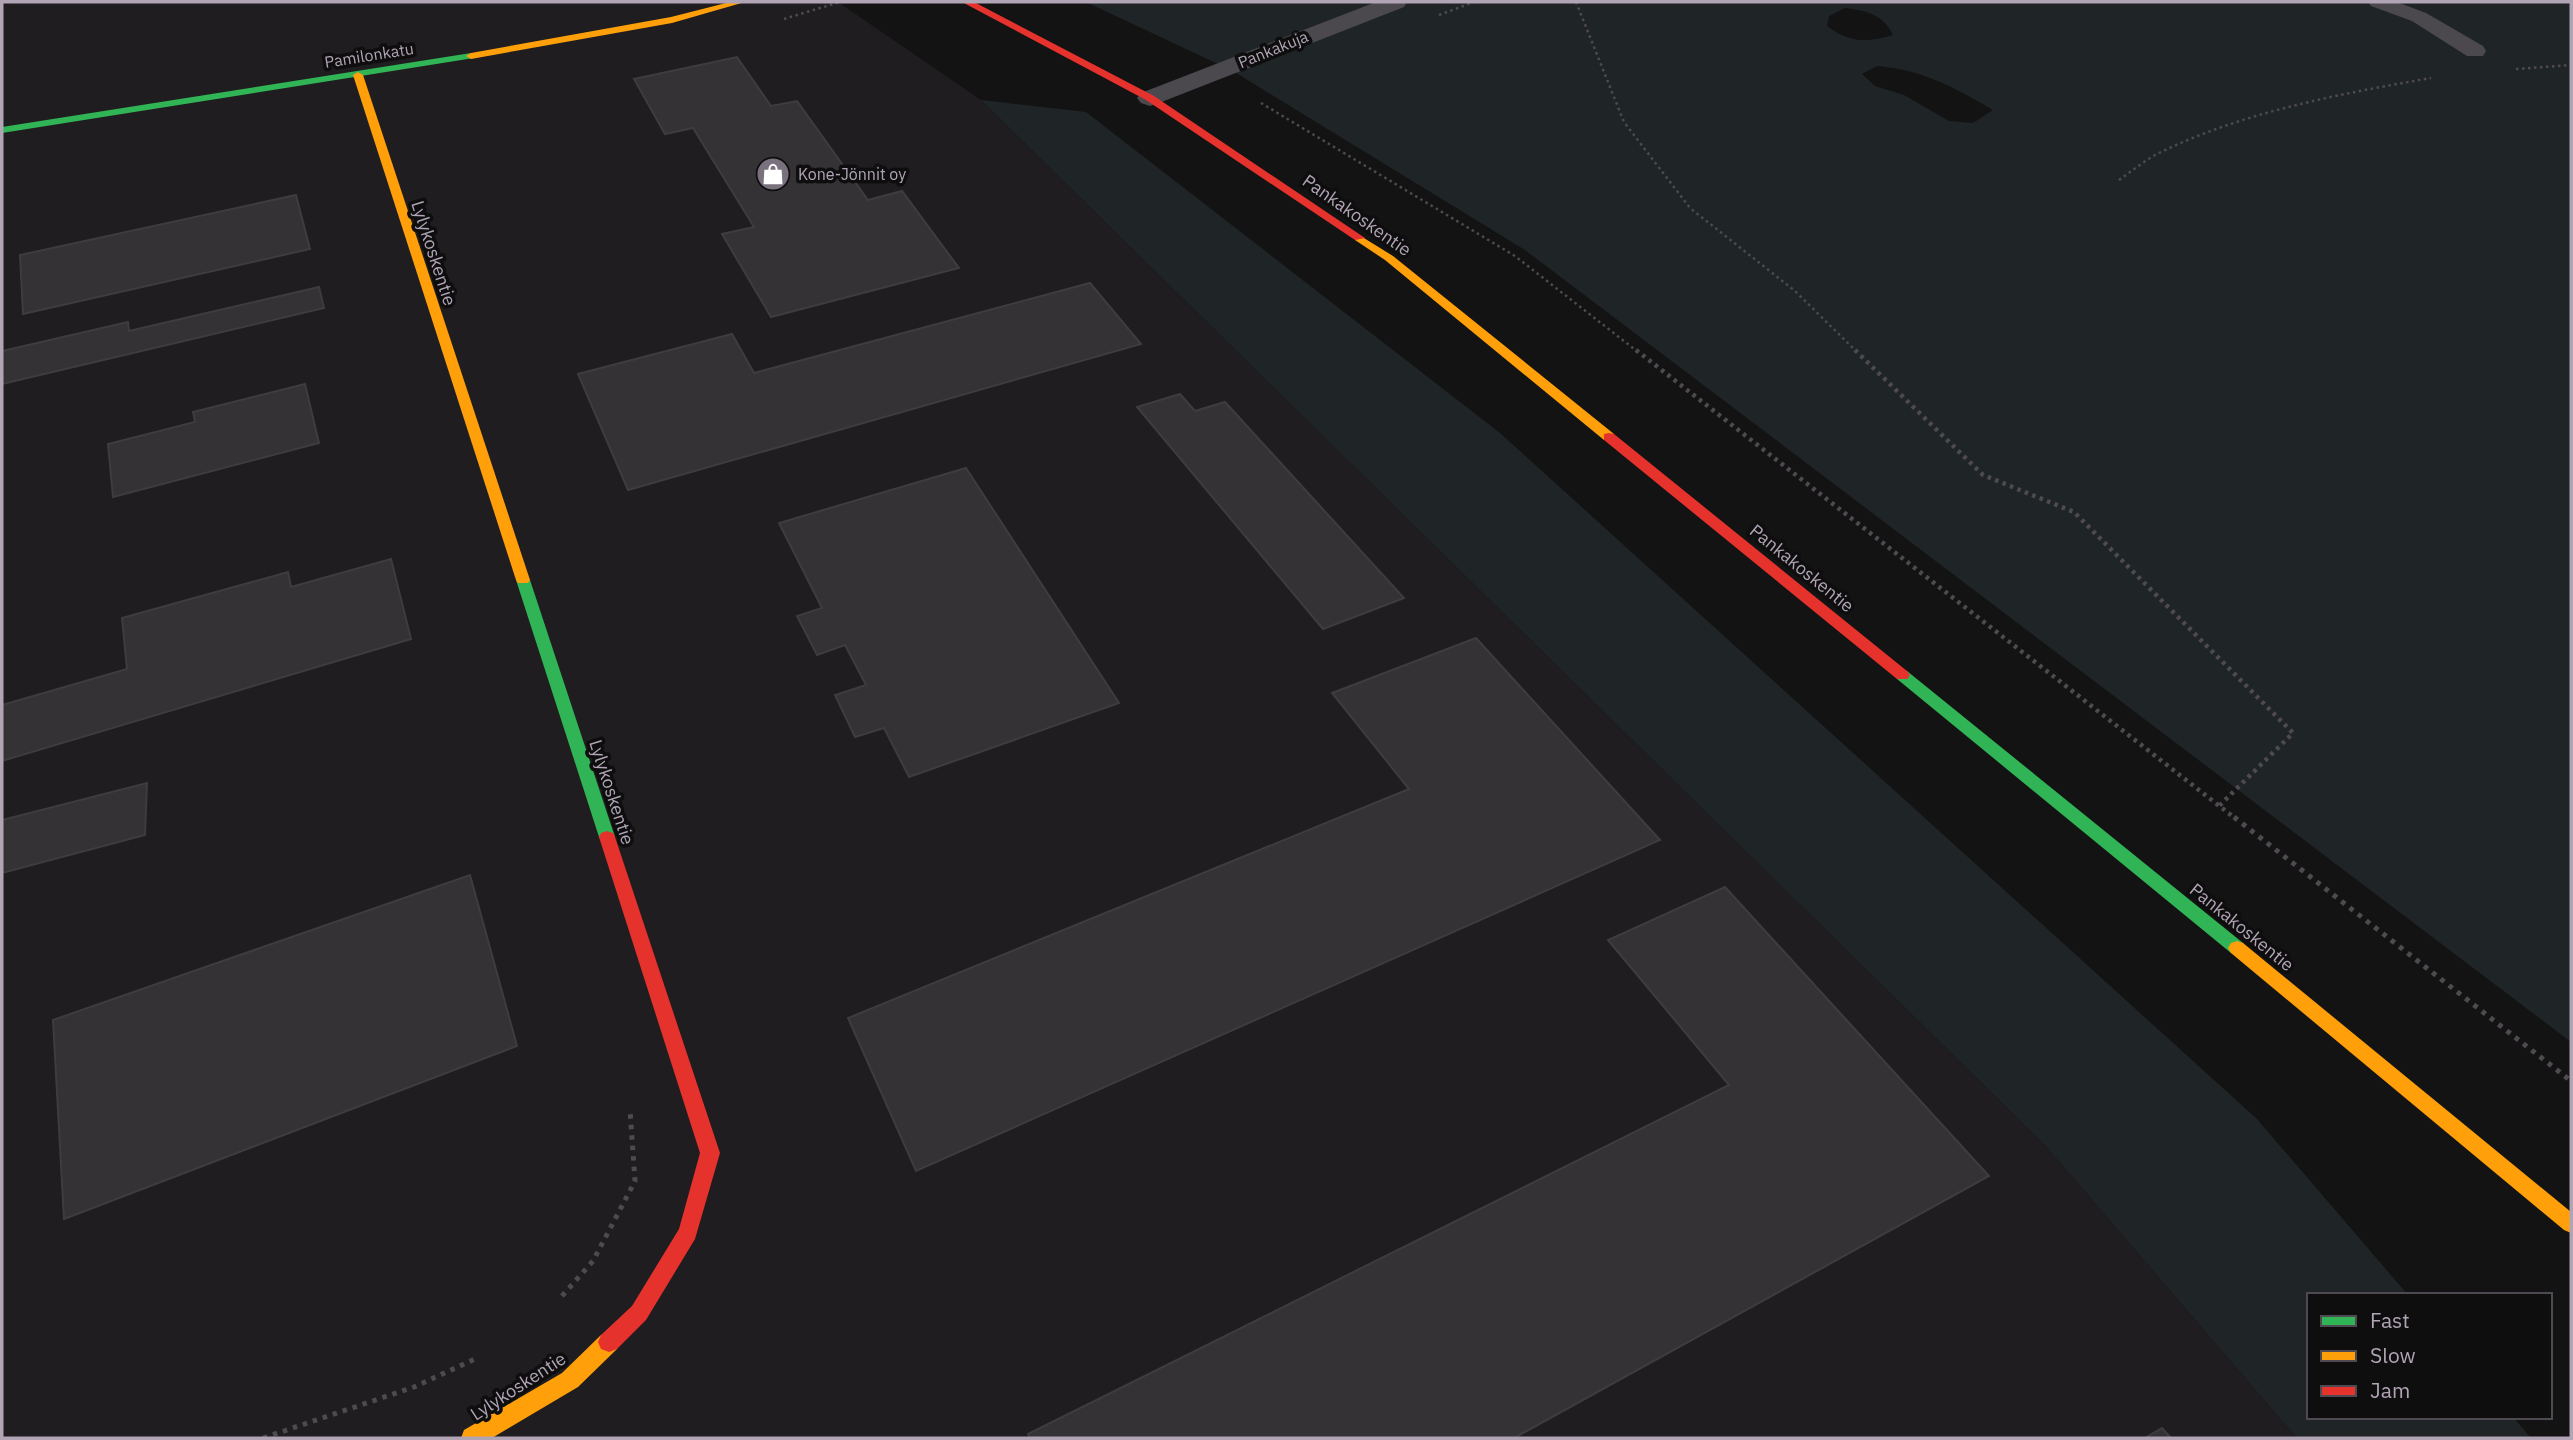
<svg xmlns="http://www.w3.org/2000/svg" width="2573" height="1440" font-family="'IBM Plex Sans',sans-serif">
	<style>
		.built { fill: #1f1d1f }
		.green { fill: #1f2526; fill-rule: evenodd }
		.building { fill: #343234; stroke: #3f3c40; stroke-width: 2 }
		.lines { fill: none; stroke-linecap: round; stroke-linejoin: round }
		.path-far2 { stroke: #4e4a4f; stroke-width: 2.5; stroke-dasharray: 2.5 3.5; stroke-linecap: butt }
		.path-far1 { stroke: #4e4a4f; stroke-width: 4.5; stroke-dasharray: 3.5 4.5; stroke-linecap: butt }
		.path { stroke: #4e4a4f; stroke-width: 5; stroke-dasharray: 4.5 6; stroke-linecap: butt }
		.lane { fill: #4c494e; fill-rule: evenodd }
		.street { fill: #4c494e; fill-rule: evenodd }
		.fast { fill: #30b455; fill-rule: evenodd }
		.slow { fill: #ff9f0a; fill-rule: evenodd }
		.jam { fill: #e5322d; fill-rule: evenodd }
		.labels { text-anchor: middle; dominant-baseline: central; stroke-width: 7; stroke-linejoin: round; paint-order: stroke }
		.far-street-label { font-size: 16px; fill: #b0a4b5; stroke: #0f0e0f }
		.far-poi-label { font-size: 16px; fill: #b0a4b5; stroke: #0f0e0f; text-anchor: start }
		.street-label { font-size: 18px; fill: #b0a4b5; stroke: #0f0e0f }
	</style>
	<rect width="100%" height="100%" fill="#141314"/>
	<polygon class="built" points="2,2 838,2 981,100 2044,1144 2297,1438 2,1438"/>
	<g class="green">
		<path d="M1086 2H2571V1042L1525 250 1233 71ZM1845 8C1867 11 1883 14 1893 35 1866 43 1850 43 1827 26L1829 16ZM1877 66C1923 70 1954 87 1993 110L1973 123 1949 121 1904 95 1875 86 1862 74Z"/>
		<polygon points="981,100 1086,112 1500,433 2257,1119 2408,1295 2309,1295 2309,1417 2513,1417 2531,1438 2297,1438 2044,1144"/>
	</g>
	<g class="building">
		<polygon points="737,57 771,106 797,101 868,200 902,191 959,268 771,317 722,234 754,227 693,128 665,134 634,79"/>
		<polygon points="296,195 310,249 23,314 20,255"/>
		<polygon points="1090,283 1141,344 628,490 578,374 732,334 754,373"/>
		<polygon points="319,287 324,308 2,384 2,351 128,322 129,331"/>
		<polygon points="305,384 319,443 113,497 108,444 195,422 193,412"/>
		<polygon points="1180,394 1195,411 1225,402 1404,598 1323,629 1137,407"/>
		<polygon points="966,468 1119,703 909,777 884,728 855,737 835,695 866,685 845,645 817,655 797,616 822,608 779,523"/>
		<polygon points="391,559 411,639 2,761 2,705 127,669 122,618 288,572 291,587"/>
		<polygon points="1476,638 1660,840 916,1171 848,1018 1409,789 1332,693"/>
		<polygon points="147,783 145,835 2,873 2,820"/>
		<polygon points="470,875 517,1046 64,1219 53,1020"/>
		<polygon points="1725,887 1989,1176 1514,1438 1030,1438 1028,1434 1729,1085 1608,940"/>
		<polygon points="2162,1428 2171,1438 2145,1438"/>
	</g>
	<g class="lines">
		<g class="path-far2">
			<polyline points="1576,2 1624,122 1690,208 1795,291 1857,352"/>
			<polyline points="1439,15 1474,2"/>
			<polyline points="784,19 840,2"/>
			<polyline points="2516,69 2571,65"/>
			<polyline points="1261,103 1515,256 1638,352"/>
			<path d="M2119 180C2132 171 2145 160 2159 153 2243 112 2339 94 2431 78"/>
		</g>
		<g class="path-far1">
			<polyline points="1636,350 2236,819"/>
			<polyline points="1855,350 1983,475 2074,512 2293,733 2219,806"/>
		</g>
		<g class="path">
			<polyline points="2234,817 2571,1081"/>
			<polyline points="562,1296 593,1261 635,1181 630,1110"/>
			<polyline points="263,1438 414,1387 475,1359"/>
		</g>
		<polygon class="lane" points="2368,2 2397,2 2426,13 2483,46 2486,51 2483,56 2467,56 2412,21 2371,6"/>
		<polygon class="street" points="1376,2 1407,2 1404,7 1159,103 1150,106 1141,103 1137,98 1141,93"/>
		<g class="fast">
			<polygon points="471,53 474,54 474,58 2,133 2,127"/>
			<polygon points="523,575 530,580 615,837 613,841 601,841 599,837 516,580"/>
			<polygon points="1902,670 1907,671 2243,943 2246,948 2243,953 2237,955 2231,953 1897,679 1894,675"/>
		</g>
		<g class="slow">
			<polygon points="730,2 745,2 672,23 471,59 466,56 471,53 671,17"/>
			<polygon points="358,72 363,75 530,580 528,583 518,583 516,580 353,75"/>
			<polygon points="1359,235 1393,256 1614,434 1614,440 1604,440 1385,260 1355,240 1355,236"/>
			<polygon points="2237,941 2243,943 2571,1212 2571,1233 2564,1230 2231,953 2228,948 2231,943"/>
			<polygon points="609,1332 617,1335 620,1342 617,1349 578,1387 492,1438 461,1438 464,1430 562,1373 601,1335"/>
		</g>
		<g class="jam">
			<polygon points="962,2 974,2 1154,96 1365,238 1355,240 1146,100"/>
			<polygon points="1609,433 1614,434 1907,671 1910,675 1907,679 1897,679 1604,440 1604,434"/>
			<polygon points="607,831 613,833 615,837 720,1153 695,1239 646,1320 617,1349 609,1352 601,1349 598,1342 601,1335 632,1306 679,1229 700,1153 599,837 601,833"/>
		</g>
	</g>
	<defs>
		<symbol id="shop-disc" viewBox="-11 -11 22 22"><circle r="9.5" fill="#79717d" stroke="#0f0e0f"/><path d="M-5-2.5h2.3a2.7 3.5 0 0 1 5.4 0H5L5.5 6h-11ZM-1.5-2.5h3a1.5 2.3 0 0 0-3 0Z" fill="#fff"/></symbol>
	</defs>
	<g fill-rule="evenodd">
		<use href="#shop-disc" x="754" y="155" width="38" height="38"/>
	</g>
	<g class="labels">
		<g class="far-street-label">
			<text transform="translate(1273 49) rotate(-22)">Pankakuja</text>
			<text transform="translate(369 55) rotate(-9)">Pamilonkatu</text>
		</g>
		<g class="far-poi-label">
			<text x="798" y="174">Kone-Jönnit oy</text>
		</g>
		<g class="street-label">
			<text transform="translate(1357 215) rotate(35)">Pankakoskentie</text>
			<text transform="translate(434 253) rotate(72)">Lylykoskentie</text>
			<text transform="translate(1802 568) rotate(39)">Pankakoskentie</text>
			<text transform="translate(612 792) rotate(72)">Lylykoskentie</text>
			<text transform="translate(2242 927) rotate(39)">Pankakoskentie</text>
			<text transform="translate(518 1386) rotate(-33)">Lylykoskentie</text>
		</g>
	</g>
	<rect width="2573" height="1440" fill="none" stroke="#b0a4b5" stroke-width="7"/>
	<rect x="2307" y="1293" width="245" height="126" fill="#0f0e0f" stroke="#4f4a51" stroke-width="2"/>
	<rect x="2321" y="1316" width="35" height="10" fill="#30b455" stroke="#4f4a51" stroke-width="2"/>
	<text x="2370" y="1328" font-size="21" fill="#b0a4b5">Fast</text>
	<rect x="2321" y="1351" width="35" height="10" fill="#ff9f0a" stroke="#4f4a51" stroke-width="2"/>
	<text x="2370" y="1363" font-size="21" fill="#b0a4b5">Slow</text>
	<rect x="2321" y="1386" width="35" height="10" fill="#e5322d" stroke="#4f4a51" stroke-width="2"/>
	<text x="2370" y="1398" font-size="21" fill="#b0a4b5">Jam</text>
</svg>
